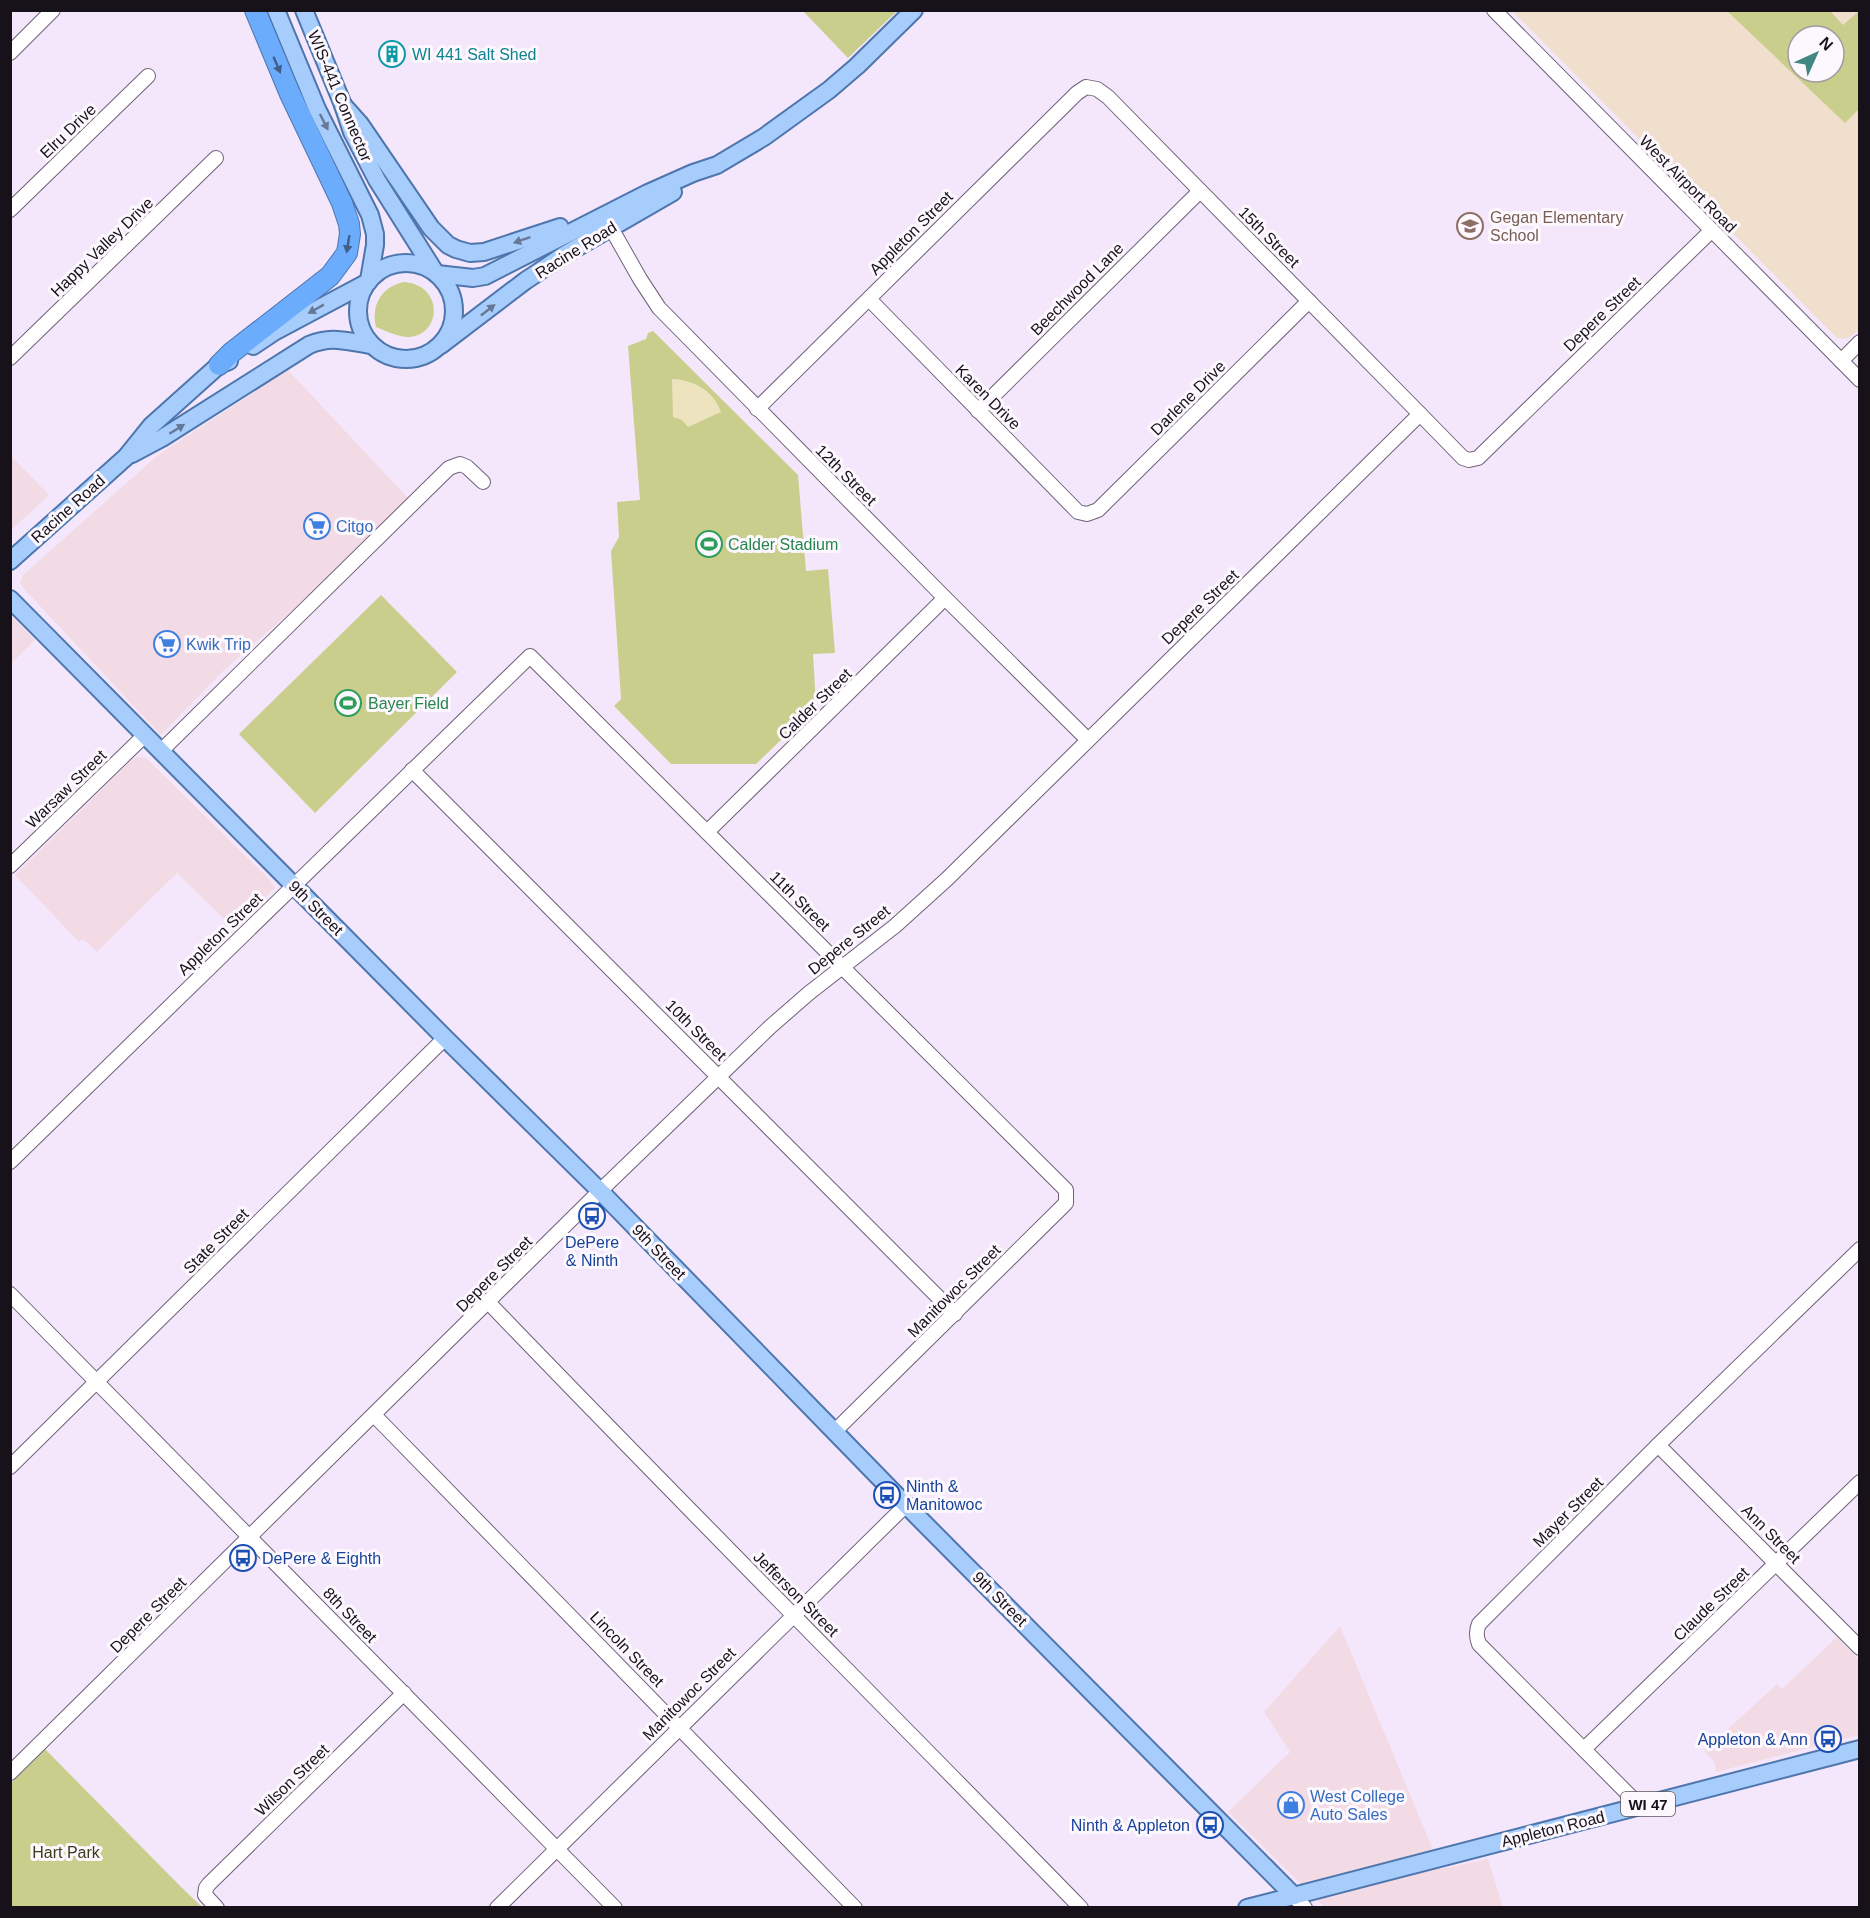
<svg xmlns="http://www.w3.org/2000/svg" width="1870" height="1918" font-family="Arial,sans-serif">
	<style>
		.commercial { fill: #f3dbe5 }
		.industrial { fill: #f1dfce; fill-rule: evenodd }
		.green { fill: #cace8c; fill-rule: evenodd }
		.sand { fill: #ede3be }
		.lines { fill: none; stroke-linecap: round; stroke-linejoin: round }
		.minor-casing { stroke: #6f6077; stroke-width: 16 }
		.major-casing { stroke: #4e76ad; stroke-width: 20 }
		.highway-casing { stroke: #4e76ad; stroke-width: 22 }
		.minor { stroke: #fff; stroke-width: 14 }
		.major { stroke: #a7cdfd; stroke-width: 16 }
		.highway { stroke: #6cacfc; stroke-width: 20 }
		.oneway { fill: #425e8b }
		.oneway2 { fill: #667897 }
		.labels { text-anchor: middle; dominant-baseline: central; stroke-width: 6; stroke-linejoin: round; paint-order: stroke }
		.shield { fill: #fcf8fe; stroke: #5c565e; stroke-width: 1.5 }
		.shield-label { font-size: 15px; font-weight: bold; fill: #17111a }
		.culture-label { font-size: 16px; fill: #0d838f; stroke: #fcf8fe; text-anchor: start }
		.street-label { font-size: 16px; fill: #17111a; stroke: #fcf8fe }
		.education-label { font-size: 16px; fill: #785e54; stroke: #fcf8fe; text-anchor: start }
		.shop-label { font-size: 16px; fill: #366cbe; stroke: #fcf8fe; text-anchor: start }
		.leisure-label { font-size: 16px; fill: #27864d; stroke: #fcf8fe; text-anchor: start }
		.transit-label { font-size: 16px; fill: #164399; stroke: #fcf8fe; text-anchor: start }
		.park-label { font-size: 16px; fill: #3b3c19; stroke: #fcf8fe }
	</style>
	<rect width="100%" height="100%" fill="#f4e7fc"/>
	<g class="commercial">
		<polygon points="288,370 408,498 297,606 222,672 161,735 25,590 20,583 23,575 158,455"/>
		<polygon points="10,455 49,495 11,530 10,530"/>
		<polygon points="11,615 35,640 11,664"/>
		<polygon points="138,757 146,758 269,879 275,888 233,928 177,873 97,952 83,939 79,942 15,875 131,761"/>
		<polygon points="1340,1626 1441,1869 1488,1859 1503,1907 1324,1907 1228,1812 1290,1752 1264,1712"/>
		<polygon points="1837,1637 1859,1660 1859,1735 1716,1772 1715,1763 1704,1751 1777,1684 1782,1689"/>
	</g>
	<path class="industrial" d="M1512 11H1859V330L1850 337 1843 339 1837 338ZM1798 36H1834V72H1798Z"/>
	<g class="green">
		<polygon points="803,11 897,11 848,58"/>
		<path d="M1727 11H1830L1843 25 1859 11V109L1845 123ZM1798 36H1834V72H1798Z"/>
		<path d="M404 282C444 285 442 335 409 337 398 337 386 331 376 327 371 305 381 287 404 282Z"/>
		<polygon points="653,331 798,475 806,571 828,569 835,653 813,654 816,706 756,764 671,764 614,706 621,699 611,551 619,537 617,502 640,500 628,346 646,339 648,333"/>
		<polygon points="381,595 457,672 315,813 239,734"/>
		<polygon points="45,1749 181,1887 202,1907 11,1907 11,1783"/>
	</g>
	<path class="sand" d="M672 379C694 380 713 390 721 412L688 427 682 420 673 417Z"/>
	<g class="lines">
		<defs>
			<g id="minor">
				<polyline points="1494,10 1860,380"/>
				<polyline points="10,53 53,10"/>
				<polyline points="10,210 148,76"/>
				<polyline points="606,219 640,279 659,308 945,598 1088,740"/>
				<polyline points="869,299 1078,512 1087,514 1098,510 1309,301"/>
				<polyline points="10,358 216,158"/>
				<polyline points="1841,361 1860,342"/>
				<polyline points="757,409 1077,93 1086,87 1097,89 1108,97 1420,414 1463,458 1469,460 1478,458 1711,231"/>
				<polyline points="978,411 1200,191"/>
				<polyline points="161,751 449,468 460,464 467,467 483,482"/>
				<polyline points="412,770 955,1314"/>
				<polyline points="707,832 945,598"/>
				<polyline points="10,866 145,735"/>
				<polyline points="10,1162 530,656 1066,1190 1066,1203 1062,1207 835,1431"/>
				<polyline points="10,1294 615,1908"/>
				<path d="M488 1302C684 1506 884 1706 1081 1908"/>
				<polyline points="374,1415 855,1908"/>
				<polyline points="1658,1445 1860,1648"/>
				<polyline points="10,1467 445,1038"/>
				<polyline points="1584,1749 1860,1482"/>
				<polyline points="10,1773 600,1191 770,1027 809,993 895,926 947,879 1420,414"/>
				<path d="M1640 1806 1479 1644C1476 1636 1476 1631 1479 1624L1658 1445 1860 1249"/>
				<polyline points="1294,1896 1305,1908"/>
				<polyline points="217,1908 205,1895 206,1888 209,1884 404,1693"/>
				<polyline points="497,1908 906,1505"/>
			</g>
			<g id="major">
				<polyline points="276,10 317,109 370,215 375,234 375,245 369,280"/>
				<polyline points="304,10 343,105 352,132 377,180 435,272"/>
				<polyline points="343,105 360,124 431,228 448,245 456,249 470,253 484,252 560,227"/>
				<circle cx="406" cy="311" r="48"/>
				<polyline points="437,274 473,278 485,276 648,193 693,173 717,165 764,137 829,90 857,66 914,10"/>
				<polyline points="441,345 525,281 564,255 673,192"/>
				<polyline points="253,346 274,332 368,282"/>
				<path d="M132 454 162 438 309 345C333 335 347 342 371 345"/>
				<polyline points="10,561 126,457 151,426 219,365 229,361"/>
				<polyline points="10,599 445,1038 600,1191 906,1505 1294,1896"/>
				<polyline points="1247,1908 1860,1749"/>
			</g>
			<polyline id="highway" points="219,365 231,353 330,276 347,253 350,234 349,224 342,203 290,94 255,10"/>
		</defs>
		<use href="#minor" class="minor-casing"/>
		<use href="#major" class="major-casing"/>
		<use href="#highway" class="highway-casing"/>
		<use href="#minor" class="minor"/>
		<use href="#major" class="major"/>
		<use href="#highway" class="highway"/>
	</g>
	<defs><path id="oneway-solid" d="M-6-.8H1V-3.2L6.5 0L1 3.2V.8H-6Z" transform="scale(1.5)"/></defs>
	<g class="oneway">
		<use href="#oneway-solid" transform="translate(277 65) rotate(67)"/>
		<use href="#oneway-solid" transform="translate(348 244) rotate(99)"/>
	</g>
	<g class="oneway2">
		<use href="#oneway-solid" transform="translate(324 122) rotate(63)"/>
		<use href="#oneway-solid" transform="translate(522 240) rotate(161)"/>
		<use href="#oneway-solid" transform="translate(316 309) rotate(151)"/>
		<use href="#oneway-solid" transform="translate(488 310) rotate(-38)"/>
		<use href="#oneway-solid" transform="translate(177 429) rotate(-32)"/>
	</g>
	<defs>
		<symbol id="building-ring" viewBox="-11 -11 22 22"><circle r="9.5" fill="#fcf8fe" stroke="#0f9aa8" stroke-width="1.5"/><path d="M-4-6H4V6H1V3H-1V6H-4ZM-2.5-4.3h1.7v1.8h-1.7ZM.8-4.3h1.7v1.8H.8ZM-2.5-1h1.7V.8h-1.7ZM.8-1h1.7V.8H.8Z" fill="#0f9aa8"/></symbol>
		<symbol id="school-ring" viewBox="-11 -11 22 22"><circle r="9.5" fill="#fcf8fe" stroke="#8d6e63" stroke-width="1.5"/><path d="M0-5L7-2L0 1L-7-2ZM-4 1L0 2.5L4 1V4Q0 6-4 4Z" fill="#8d6e63"/></symbol>
		<symbol id="supermarket-ring" viewBox="-11 -11 22 22"><circle r="9.5" fill="#fcf8fe" stroke="#3f7fe0" stroke-width="1.5"/><path d="M-6-5.5h2.5l.6 2H6L4.5 2H-2.5L-4.4-4H-6ZM-1.5 3.2a1.3 1.3 0 1 0 .1 0ZM3 3.2a1.3 1.3 0 1 0 .1 0Z" fill="#3f7fe0"/></symbol>
		<symbol id="stadium-ring" viewBox="-11 -11 22 22"><circle r="9.5" fill="#fcf8fe" stroke="#2e9e5b" stroke-width="1.5"/><path d="M0-5a6.5 5 0 1 0 0 10a6.5 5 0 1 0 0-10ZM-3.5-1.8h7v3.6h-7Z" fill="#2e9e5b"/></symbol>
		<symbol id="bus-ring" viewBox="-11 -11 22 22"><circle r="9.5" fill="#fcf8fe" stroke="#1a4fb4" stroke-width="1.5"/><path d="M-5-6H5V4H4V6H2V4H-2V6H-4V4H-5ZM-3.5-4V0h7V-4ZM-3.5 1.2v1.5H-2V1.2ZM2 1.2v1.5H3.5V1.2Z" fill="#1a4fb4"/></symbol>
		<symbol id="shop-ring" viewBox="-11 -11 22 22"><circle r="9.5" fill="#fcf8fe" stroke="#3f7fe0" stroke-width="1.5"/><path d="M-5-2.5h2.3a2.7 3.5 0 0 1 5.4 0H5L5.5 6h-11ZM-1.5-2.5h3a1.5 2.3 0 0 0-3 0Z" fill="#3f7fe0"/></symbol>
	</defs>
	<g fill-rule="evenodd">
		<use href="#building-ring" x="377" y="39" width="30" height="30"/>
		<use href="#school-ring" x="1455" y="211" width="30" height="30"/>
		<use href="#supermarket-ring" x="302" y="511" width="30" height="30"/>
		<use href="#stadium-ring" x="694" y="529" width="30" height="30"/>
		<use href="#supermarket-ring" x="152" y="629" width="30" height="30"/>
		<use href="#stadium-ring" x="333" y="688" width="30" height="30"/>
		<use href="#bus-ring" x="577" y="1201" width="30" height="30"/>
		<use href="#bus-ring" x="872" y="1480" width="30" height="30"/>
		<use href="#bus-ring" x="228" y="1543" width="30" height="30"/>
		<use href="#bus-ring" x="1813" y="1724" width="30" height="30"/>
		<use href="#shop-ring" x="1276" y="1790" width="30" height="30"/>
		<use href="#bus-ring" x="1195" y="1810" width="30" height="30"/>
	</g>
	<g class="labels">
		<rect class="shield" x="1621" y="1792" width="54" height="24" rx="4.5"/>
		<g class="shield-label">
			<text x="1648" y="1804">WI 47</text>
		</g>
		<g class="culture-label">
			<text x="412" y="54">WI 441 Salt Shed</text>
		</g>
		<g class="street-label">
			<text transform="translate(340 96) rotate(67)">WIS-441 Connector</text>
			<text transform="translate(68 131) rotate(-44)">Elru Drive</text>
			<text transform="translate(1688 184) rotate(45)">West Airport Road</text>
			<text transform="translate(911 233) rotate(-45)">Appleton Street</text>
			<text transform="translate(1269 237) rotate(45)">15th Street</text>
			<text transform="translate(102 247) rotate(-44)">Happy Valley Drive</text>
			<text transform="translate(576 250) rotate(-32)">Racine Road</text>
			<text transform="translate(1077 289) rotate(-45)">Beechwood Lane</text>
			<text transform="translate(1602 314) rotate(-44)">Depere Street</text>
			<text transform="translate(988 397) rotate(45)">Karen Drive</text>
			<text transform="translate(1188 398) rotate(-45)">Darlene Drive</text>
			<text transform="translate(846 475) rotate(45)">12th Street</text>
			<text transform="translate(68 509) rotate(-42)">Racine Road</text>
			<text transform="translate(1200 607) rotate(-44)">Depere Street</text>
			<text transform="translate(815 704) rotate(-44)">Calder Street</text>
			<text transform="translate(66 789) rotate(-44)">Warsaw Street</text>
			<text transform="translate(800 901) rotate(45)">11th Street</text>
			<text transform="translate(316 908) rotate(45)">9th Street</text>
			<text transform="translate(220 934) rotate(-44)">Appleton Street</text>
			<text transform="translate(849 940) rotate(-39)">Depere Street</text>
			<text transform="translate(696 1030) rotate(45)">10th Street</text>
			<text transform="translate(216 1241) rotate(-45)">State Street</text>
			<text transform="translate(659 1252) rotate(46)">9th Street</text>
			<text transform="translate(494 1274) rotate(-45)">Depere Street</text>
			<text transform="translate(954 1291) rotate(-45)">Manitowoc Street</text>
			<text transform="translate(1568 1512) rotate(-45)">Mayer Street</text>
			<text transform="translate(1771 1534) rotate(45)">Ann Street</text>
			<text transform="translate(796 1594) rotate(45)">Jefferson Street</text>
			<text transform="translate(1000 1599) rotate(45)">9th Street</text>
			<text transform="translate(1711 1604) rotate(-44)">Claude Street</text>
			<text transform="translate(148 1615) rotate(-45)">Depere Street</text>
			<text transform="translate(350 1615) rotate(46)">8th Street</text>
			<text transform="translate(627 1649) rotate(46)">Lincoln Street</text>
			<text transform="translate(689 1694) rotate(-45)">Manitowoc Street</text>
			<text transform="translate(292 1780) rotate(-44)">Wilson Street</text>
			<text transform="translate(1553 1829) rotate(-14)">Appleton Road</text>
		</g>
		<g class="education-label">
			<text x="1490" y="217">Gegan Elementary<tspan x="1490" dy="18">School</tspan></text>
		</g>
		<g class="shop-label">
			<text x="336" y="526">Citgo</text>
			<text x="186" y="644">Kwik Trip</text>
			<text x="1310" y="1796">West College<tspan x="1310" dy="18">Auto Sales</tspan></text>
		</g>
		<g class="leisure-label">
			<text x="728" y="544">Calder Stadium</text>
			<text x="368" y="703">Bayer Field</text>
		</g>
		<g class="transit-label">
			<text x="592" y="1242" text-anchor="middle">DePere<tspan x="592" dy="18">&amp; Ninth</tspan></text>
			<text x="906" y="1486">Ninth &amp;<tspan x="906" dy="18">Manitowoc</tspan></text>
			<text x="262" y="1558">DePere &amp; Eighth</text>
			<text x="1808" y="1739" text-anchor="end">Appleton &amp; Ann</text>
			<text x="1190" y="1825" text-anchor="end">Ninth &amp; Appleton</text>
		</g>
		<g class="park-label">
			<text x="66" y="1852">Hart Park</text>
		</g>
	</g>
	<rect width="1870" height="1918" fill="none" stroke="#17111a" stroke-width="24"/>
	<g transform="translate(1816 54) rotate(45)"><circle r="28" fill="#fcf8fe" stroke="#a09ca3" stroke-width="1.5"/>
	<path d="M0-4.5L10 22L0 15L-10 22Z" fill="#418883"/>
	<text y="-9" font-size="16" font-weight="bold" text-anchor="middle" fill="#17111a">N</text>
	</g>
</svg>
